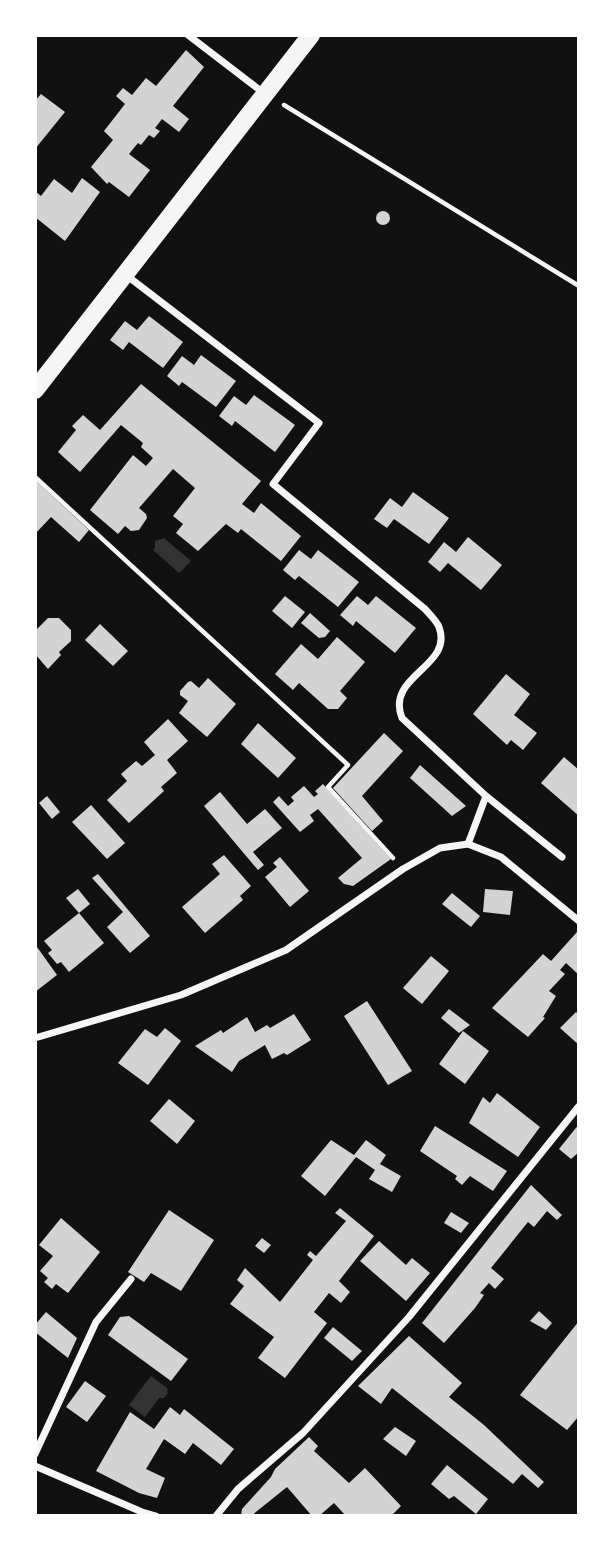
<svg xmlns="http://www.w3.org/2000/svg" width="614" height="1551" font-family="'Roboto Condensed',sans-serif">
	<style>
		.water { fill: #333 }
		.building { fill: #d3d3d3 }
		.lines { fill: none; stroke-linecap: round; stroke-linejoin: round }
		.path { stroke: #f5f5f5; stroke-width: 4.5 }
		.minor { stroke: #f5f5f5; stroke-width: 7 }
		.primary { stroke: #f5f5f5; stroke-width: 18 }
	</style>
	<rect width="100%" height="100%" fill="#111"/>
	<g class="water">
		<polygon points="164,538 191,561 179,573 153,550 155,547 155,541"/>
		<polygon points="151,1376 167,1388 168,1393 164,1398 159,1398 145,1417 129,1405"/>
	</g>
	<g class="building">
		<polygon points="186,50 204,67 173,106 189,119 179,132 162,119 155,128 160,131 154,138 149,135 141,145 138,143 129,154 150,170 129,197 109,182 107,184 91,167 113,140 104,131 125,104 116,96 123,88 132,95 146,78 156,86"/>
		<polygon points="41,94 65,112 35,149 35,101"/>
		<polygon points="82,178 100,192 65,241 35,217 35,191 41,196 54,179 72,193"/>
		<circle cx="383" cy="218" r="7"/>
		<polygon points="149,316 183,342 163,368 129,342 123,350 110,340 125,321 137,330"/>
		<polygon points="201,355 236,381 216,407 182,382 179,386 167,376 182,356 194,365"/>
		<polygon points="141,384 261,481 242,504 254,513 261,503 301,536 281,561 241,529 238,533 226,524 198,551 176,533 183,524 173,516 195,488 173,469 139,508 146,514 147,518 139,530 131,531 125,526 118,534 90,510 133,455 146,466 153,458 141,447 143,443 121,425 80,472 58,452 76,430 72,426 83,415 100,430"/>
		<polygon points="254,395 295,425 275,452 235,421 232,426 219,416 234,396 246,405"/>
		<polygon points="35,480 89,530 79,542 51,517 35,534"/>
		<polygon points="413,492 449,518 429,544 394,519 387,528 374,519 390,498 402,507"/>
		<polygon points="468,537 502,565 481,590 448,563 440,572 428,562 444,542 456,552"/>
		<polygon points="299,550 311,559 318,550 359,582 338,607 299,576 295,580 283,570"/>
		<polygon points="285,596 305,612 292,628 272,611"/>
		<polygon points="357,596 368,605 376,596 416,628 395,653 356,621 353,626 340,615"/>
		<polygon points="310,613 330,631 325,637 319,638 301,623"/>
		<polygon points="48,618 59,618 71,630 71,641 59,652 61,655 48,669 35,654 35,631"/>
		<polygon points="100,624 128,651 113,666 85,640"/>
		<polygon points="337,637 365,662 340,691 347,698 338,709 328,709 299,683 293,690 275,674 301,644 318,659"/>
		<polygon points="506,674 530,694 514,715 537,733 523,750 511,740 507,745 473,714"/>
		<polygon points="208,678 236,704 207,737 179,713 188,701 180,695 180,691 188,682 191,681 199,688"/>
		<polygon points="168,719 188,741 167,760 177,773 161,787 164,791 129,823 107,800 127,781 121,774 136,761 142,766 155,755 144,742"/>
		<polygon points="258,723 296,758 278,778 241,744"/>
		<polygon points="384,733 403,751 362,796 383,821 372,831 333,788"/>
		<polygon points="564,757 579,770 579,816 541,783"/>
		<polygon points="420,765 466,806 452,816 410,778"/>
		<polygon points="323,784 391,859 353,886 344,884 338,878 362,858 318,809 310,815 314,821 300,832 273,802 279,796 288,806 294,801 291,797 304,786 314,797 318,794 315,791"/>
		<polygon points="220,792 247,824 265,809 282,828 253,852 264,865 258,870 204,806"/>
		<polygon points="47,796 60,812 52,819 39,803"/>
		<polygon points="91,805 125,843 107,859 72,822"/>
		<polygon points="224,855 251,886 240,896 243,900 205,933 182,907 220,874 212,864"/>
		<polygon points="280,857 309,891 290,907 265,877 277,867 273,863"/>
		<polygon points="98,874 150,936 130,953 107,927 123,912 92,878"/>
		<polygon points="78,889 90,904 79,913 66,898"/>
		<polygon points="485,889 513,891 510,915 483,912"/>
		<polygon points="452,893 480,916 471,927 442,904"/>
		<polygon points="79,913 104,943 69,972 61,962 57,964 48,953 52,950 44,941"/>
		<polygon points="577,932 579,934 579,975 566,963 560,970 565,974 549,991 556,996 543,1017 545,1018 528,1037 492,1008 543,954 551,961"/>
		<polygon points="37,947 57,975 35,992 35,948"/>
		<polygon points="431,956 449,971 422,1004 403,988"/>
		<polygon points="367,1001 412,1071 388,1085 344,1016"/>
		<polygon points="449,1009 470,1025 459,1033 441,1018"/>
		<polygon points="576,1012 579,1015 579,1045 560,1028"/>
		<polygon points="294,1014 311,1040 287,1055 284,1053 272,1059 265,1045 239,1061 232,1072 195,1046 221,1030 223,1033 247,1017 255,1032 267,1025 270,1028"/>
		<polygon points="165,1028 181,1041 148,1085 118,1063 145,1029 157,1037"/>
		<polygon points="463,1031 489,1051 465,1084 439,1064"/>
		<polygon points="497,1093 540,1127 518,1157 469,1123 483,1097 490,1103"/>
		<polygon points="169,1099 195,1121 177,1144 150,1121"/>
		<polygon points="579,1124 579,1152 571,1159 559,1149"/>
		<polygon points="435,1126 507,1171 493,1191 470,1176 462,1185 455,1179 457,1176 420,1151"/>
		<polygon points="331,1140 354,1155 366,1140 386,1155 380,1164 401,1176 392,1192 369,1179 375,1170 356,1157 325,1196 301,1176"/>
		<polygon points="531,1185 562,1215 557,1220 547,1211 534,1227 528,1222 491,1268 504,1279 495,1289 489,1283 480,1293 484,1295 475,1308 444,1343 422,1323"/>
		<polygon points="340,1208 374,1236 339,1281 350,1292 341,1303 329,1293 314,1312 327,1323 285,1378 258,1358 274,1337 230,1304 244,1286 237,1280 245,1268 280,1302 313,1260 307,1255 310,1251 316,1256 346,1221 335,1213"/>
		<polygon points="169,1210 214,1240 181,1291 151,1273 144,1282 128,1272"/>
		<polygon points="451,1212 469,1223 461,1233 444,1223"/>
		<polygon points="61,1218 100,1252 68,1293 56,1284 52,1289 44,1282 48,1278 40,1271 53,1256 39,1245"/>
		<polygon points="262,1238 271,1245 264,1253 255,1246"/>
		<polygon points="379,1241 406,1265 412,1258 430,1273 406,1301 360,1261"/>
		<polygon points="539,1311 552,1323 546,1330 530,1321"/>
		<polygon points="46,1312 77,1338 68,1358 35,1332 35,1325"/>
		<polygon points="129,1316 188,1359 171,1381 108,1335 120,1317"/>
		<polygon points="579,1321 579,1416 567,1430 520,1395"/>
		<polygon points="333,1327 362,1351 352,1361 324,1338"/>
		<polygon points="409,1336 462,1383 449,1397 484,1425 544,1482 538,1488 522,1474 513,1484 392,1388 381,1404 358,1386"/>
		<polygon points="85,1381 106,1396 87,1422 66,1407"/>
		<polygon points="170,1407 180,1415 184,1409 234,1449 221,1465 193,1443 185,1454 164,1439 146,1469 165,1478 157,1498 139,1493 96,1471 130,1412 154,1429"/>
		<polygon points="395,1427 416,1441 406,1456 383,1439"/>
		<polygon points="309,1437 318,1446 314,1451 349,1483 365,1468 401,1506 391,1516 346,1516 334,1503 319,1516 312,1516 287,1487 251,1516 241,1515 242,1509 271,1477 275,1469"/>
		<polygon points="447,1465 488,1499 476,1514 454,1496 449,1499 431,1484"/>
	</g>
	<g class="lines">
		<g class="path">
			<polyline points="284,105 579,286"/>
			<polyline points="35,477 348,765 328,787 393,858"/>
		</g>
		<g class="minor">
			<polyline points="188,35 265,94"/>
			<path d="M126 275 319 423 273 484 425 609C429 614 436 620 439 627 454 667 385 675 402 718L486 796"/>
			<polyline points="468,844 486,796 562,857"/>
			<polyline points="35,1038 181,995 286,950 403,869 440,848 468,844 501,857 579,921"/>
			<polyline points="35,1454 96,1322 131,1279"/>
			<polyline points="35,1466 142,1512 156,1516"/>
			<polyline points="216,1516 238,1489 303,1433 409,1317 579,1106"/>
		</g>
		<polyline class="primary" points="35,390 311,35"/>
	</g>
	<rect width="614" height="1551" fill="none" stroke="#ffffff" stroke-width="74"/>
</svg>
